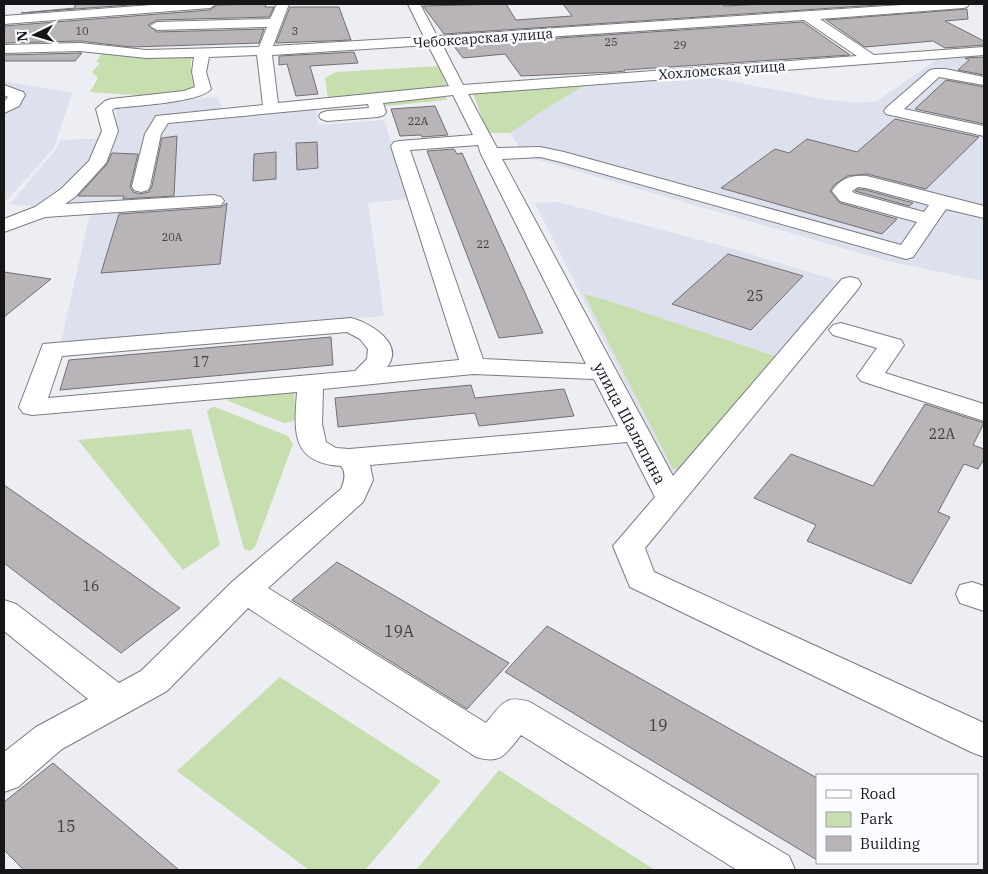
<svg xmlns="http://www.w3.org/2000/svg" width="988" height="874" font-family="'IBM Plex Serif',serif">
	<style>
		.built { fill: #dde1ed }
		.green { fill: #c7deaf }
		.building { fill: #b9b4b7; stroke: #736e71 }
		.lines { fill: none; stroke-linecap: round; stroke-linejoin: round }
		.minor-casing { stroke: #7a7c80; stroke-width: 2 }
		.minor { fill: #fff; fill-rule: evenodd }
		.labels { text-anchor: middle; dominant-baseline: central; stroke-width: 5; stroke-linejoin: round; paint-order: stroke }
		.far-number-label { font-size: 11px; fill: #3f3e40 }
		.far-street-label { font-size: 14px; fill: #161618; stroke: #fafcff }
		.number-label { font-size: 14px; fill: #3f3e40 }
		.street-label { font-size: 16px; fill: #161618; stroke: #fafcff }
		.near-number-label { font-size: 16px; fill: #3f3e40 }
	</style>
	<rect width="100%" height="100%" fill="#eceef3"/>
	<g class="built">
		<polygon points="984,53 984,281 887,261 532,158 521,158 520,148 510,133 544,110 585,85 713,78 828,100 859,103 877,101 940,57"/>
		<polygon points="4,81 72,93 54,148 4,203"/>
		<polygon points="217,97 227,116 316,109 318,125 384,120 408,199 368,203 384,316 61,342 92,204 38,207 10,204 57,148 60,140 114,138 116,125 116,106"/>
		<polygon points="558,202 737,250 845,283 687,474 669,471 535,203"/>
	</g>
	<g class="green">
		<path d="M102 53 194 56 191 59V75L194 87C160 100 125 94 90 92L98 78 92 72 100 63 96 62Z"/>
		<polygon points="439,66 447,87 328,99 325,78 336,72"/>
		<polygon points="585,85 544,110 510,133 488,133 472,91"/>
		<polygon points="444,96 447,100 385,106 384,102"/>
		<polygon points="584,294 606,300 781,358 686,471 672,468"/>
		<polygon points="294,392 296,419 291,422 284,423 228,401 228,398"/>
		<polygon points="215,407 288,436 293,444 255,547 250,551 244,549 207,412 210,408"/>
		<polygon points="191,429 220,545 183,570 78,440"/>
		<polygon points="280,677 441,781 365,870 309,870 177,771"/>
		<polygon points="499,770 655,870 416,870"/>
	</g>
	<g class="building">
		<polygon points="75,4 143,4 21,13 75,8"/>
		<polygon points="266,4 265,7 274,7 269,17 157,20 148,25 157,32 264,29 259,43 131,47 80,41 4,43 4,26 210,10 217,5"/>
		<polygon points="506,4 516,20 572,16 563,4 721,4 725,6 765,4 893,4 444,34 423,6"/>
		<polygon points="290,7 339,7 351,40 276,43"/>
		<polygon points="967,9 968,19 945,21 984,41 984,45 945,48 933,41 865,47 826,20"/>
		<polygon points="803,22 850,55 624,70 625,71 615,72 521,76 505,54 463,58 453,45"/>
		<polygon points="354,52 358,63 310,66 318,94 296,96 287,64 279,65 279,56"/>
		<polygon points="82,53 75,61 4,61 4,55"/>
		<polygon points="984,57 984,75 958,70 969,60 965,58"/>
		<polygon points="946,80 984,87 984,124 915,109"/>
		<polygon points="435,106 448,135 422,137 421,135 400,136 391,109"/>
		<polygon points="895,119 979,137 926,189 867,174 847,176 834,185 830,191 840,203 897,219 882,234 721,188 775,149 789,153 807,139 857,152"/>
		<polygon points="177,136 174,196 123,199 124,196 78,196 107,164 112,153 138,154 130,187 133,192 140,194 149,192 152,186 162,138"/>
		<polygon points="317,142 318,168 297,170 296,143"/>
		<polygon points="454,149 457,154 462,153 543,333 499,338 427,151"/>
		<polygon points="276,152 276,179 253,181 254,154"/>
		<polygon points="858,189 866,190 913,203 909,206 855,191"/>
		<polygon points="227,203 220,264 101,273 119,214 221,207"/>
		<polygon points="728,254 803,276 751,330 672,304"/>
		<polygon points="4,272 51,279 4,317"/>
		<polygon points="331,337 333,365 60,390 69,360"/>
		<polygon points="471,385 475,398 564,389 574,416 479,426 475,413 338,427 335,398"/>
		<polygon points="925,404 984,423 973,445 984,449 984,459 978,469 964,464 938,512 950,517 911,584 807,541 816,525 754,498 791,454 873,486"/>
		<polygon points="4,485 180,608 121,653 4,563"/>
		<polygon points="337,562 509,663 467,709 292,600"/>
		<polygon points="547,626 817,778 817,860 505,672"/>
		<polygon points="53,763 179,870 24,870 4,850 4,802"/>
	</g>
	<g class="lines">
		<defs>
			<g id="minor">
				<polygon points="165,4 216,4 210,8 4,24 4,16"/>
				<path d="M277 4H289L273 46 424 37 408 4H420L437 36 917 4H969L967 7 963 8 820 19 874 55 984 47V55L468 94 497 148 540 147 564 152 901 245 917 222 840 201 832 191C841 178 852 175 867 176L984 206V218L946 209 913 257 906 259 561 162 540 157 502 159 673 476 842 279 850 277 858 279 861 284 858 289 645 548 654 572 984 723V757L971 752 630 587 613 546 655 497 627 442 370 465 373 480 363 502 268 588 486 723C501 705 505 694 530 702L789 856 795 870H737L521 735C506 753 502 765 476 757L248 608 167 691 62 749 18 787 4 792V752L36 727 88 699 4 631V600L16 604 119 683 141 671 233 581 341 489C344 482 347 473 341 466 291 463 294 432 297 392L32 415 23 413 19 407 43 344 351 318C371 323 405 344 387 367L459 360 391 146 394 142 400 141 473 135 453 95 383 103 386 112 384 115 378 117 327 121 321 119 319 116 321 113 327 111 369 108 368 104 168 123 161 134 150 186 148 190 141 192 134 190 132 186 145 134 156 116 263 105 257 55 209 57 206 72 211 89C202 102 133 106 115 108L112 110 118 131 106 163 75 197 65 204 214 195 221 197 224 201 221 205 45 217 4 232V219L35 207 61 189 89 161 102 131 96 109 105 101 111 99 184 91 195 87 192 72 194 57 146 58 80 51 4 53V45L80 43 146 50 259 47 267 27 157 30 150 26 157 22 270 19ZM804 20 857 56 463 85 442 44ZM428 45 449 86 278 103 272 55ZM478 145 481 154 586 364 483 359 410 150ZM858 187 866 188 929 205 924 212 854 193 852 191ZM347 332 360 339 368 349 367 359 355 371 48 398 62 356ZM473 374 594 379 618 426 349 449 336 448 326 442 322 424 323 389Z"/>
				<polygon points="935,69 945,69 984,77 984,85 939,77 904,109 984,126 984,136 886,114 884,111 886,108 930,70"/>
				<polygon points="4,85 23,92 25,95 19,106 4,113 4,102 8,97 4,95"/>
				<polygon points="841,323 901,340 904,345 885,373 984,404 984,421 861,381 857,376 877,348 833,335 829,330 833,325"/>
				<polygon points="972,582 984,586 984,611 960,603 956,594 960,585"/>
			</g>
		</defs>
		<use href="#minor" class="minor-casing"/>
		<use href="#minor" class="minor"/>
	</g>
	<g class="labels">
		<g class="far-number-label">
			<text x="82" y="31">10</text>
			<text x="295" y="31">3</text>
			<text x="611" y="42">25</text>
			<text x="680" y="45">29</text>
			<text x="418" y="121">22А</text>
			<text x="172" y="237">20А</text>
			<text x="483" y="244">22</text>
		</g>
		<g class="far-street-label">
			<text transform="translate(483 38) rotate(-4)">Чебоксарская улица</text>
			<text transform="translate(722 70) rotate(-4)">Хохломская улица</text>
		</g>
		<g class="number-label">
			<text x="755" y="296">25</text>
			<text x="201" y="362">17</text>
			<text x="942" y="434">22А</text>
			<text x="91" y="586">16</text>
		</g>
		<g class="street-label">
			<text transform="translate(630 423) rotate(62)">улица Шаляпина</text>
		</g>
		<g class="near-number-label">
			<text x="399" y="631">19А</text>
			<text x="658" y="725">19</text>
			<text x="66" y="826">15</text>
		</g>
	</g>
	<rect width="988" height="874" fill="none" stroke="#161618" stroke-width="10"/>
	<rect x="816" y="774" width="162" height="90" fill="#fafcff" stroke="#9fa0a3"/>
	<rect x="826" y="790" width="25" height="8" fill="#ffffff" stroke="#9fa0a3"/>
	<text x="860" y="799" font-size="15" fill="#161618">Road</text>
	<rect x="826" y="812" width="25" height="15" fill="#c7deaf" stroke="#9fa0a3"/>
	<text x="860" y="824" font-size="15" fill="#161618">Park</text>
	<rect x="826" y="836" width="25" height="15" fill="#b9b4b7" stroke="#9fa0a3"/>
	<text x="860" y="849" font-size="15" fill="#161618">Building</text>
	<g transform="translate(35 35) rotate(265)" stroke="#fafcff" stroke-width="4" paint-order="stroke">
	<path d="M0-4L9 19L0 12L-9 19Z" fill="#161618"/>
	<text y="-8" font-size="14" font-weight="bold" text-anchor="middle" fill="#161618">N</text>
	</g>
</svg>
